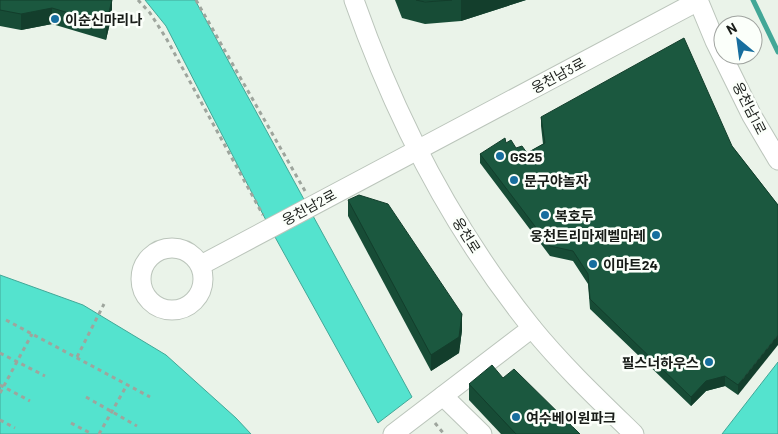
<svg xmlns="http://www.w3.org/2000/svg" width="778" height="434" font-family="Barlow,'Noto Sans KR',sans-serif">
	<style>
		.water { fill: #54e3ce; stroke: #42a797 }
		.lines { fill: none; stroke-linecap: round; stroke-linejoin: round }
		.stream { stroke: #42a797; stroke-width: 5 }
		.minor-casing { stroke: #bbc5bb; stroke-width: 21 }
		.path { stroke: #9ea59d; stroke-width: 3; stroke-dasharray: 4 4; stroke-linecap: butt }
		.minor { stroke: #fff; stroke-width: 19 }
		.wall { fill: #174c36 }
		.shaded-wall { fill: #133e2c }
		.building { fill: #1b583f; stroke: #133e2c }
		.poi-dot { fill: #176e9e; stroke: #fbfffa; stroke-width: 2 }
		.labels { text-anchor: middle; dominant-baseline: central; stroke-width: 5; stroke-linejoin: round; paint-order: stroke }
		.poi-label { font-size: 14px; font-weight: bold; fill: #181c18; stroke: #fbfffa; text-anchor: start }
		.street-label { font-size: 14px; fill: #181c18; stroke: #fbfffa }
	</style>
	<rect width="100%" height="100%" fill="#eaf3e9"/>
	<g class="water">
		<polygon points="145,0 195,0 412,397 378,423 270,228 166,26"/>
		<polygon points="0,275 83,305 166,355 236,418 251,434 0,434"/>
		<polygon points="778,362 778,434 722,434"/>
	</g>
	<g class="lines">
		<polyline class="stream" points="753,0 778,52"/>
		<defs>
			<g id="minor">
				<path d="M354 0C395 117 454 231 532 328 563 366 599 400 634 434"/>
				<polyline points="698,0 715,41 752,116 778,160"/>
				<circle cx="172" cy="279" r="31"/>
				<polyline points="201,265 698,1"/>
				<polyline points="443,396 482,434"/>
				<polyline points="393,434 532,328"/>
			</g>
		</defs>
		<use href="#minor" class="minor-casing"/>
		<g class="path">
			<polyline points="138,0 150,13 166,38 263,215"/>
			<polyline points="196,0 305,191"/>
			<polyline points="6,320 150,397"/>
			<polyline points="0,353 45,376"/>
			<polyline points="77,357 104,304"/>
			<polyline points="0,385 30,401"/>
			<polyline points="0,393 32,334"/>
			<polyline points="86,397 137,426"/>
			<polyline points="0,420 15,428"/>
			<polyline points="71,423 92,434"/>
			<polyline points="435,423 444,434"/>
			<polyline points="99,434 127,385"/>
		</g>
		<use href="#minor" class="minor"/>
	</g>
	<g class="wall">
		<polygon points="0,0 112,0 112,14 106,40 52,24 21,30 0,26"/>
		<polygon points="395,0 526,0 461,21 425,24 402,18"/>
		<polygon points="541,117 732,146 778,205 738,395 725,386 706,391 691,406 590,309 588,284 573,261 550,256 480,163 480,154 506,143 516,148 527,153 543,144 541,126"/>
		<polygon points="348,200 462,330 459,353 431,371 348,216"/>
		<polygon points="503,378 580,434 501,434 469,400 469,384"/>
	</g>
	<g class="shaded-wall">
		<polygon points="112,0 112,14 106,40 106,24"/>
		<polygon points="461,0 526,0 461,21"/>
		<polygon points="52,8 52,24 21,30 21,14"/>
		<polygon points="462,314 462,330 459,353 431,371 431,355"/>
		<polygon points="778,335 778,345 738,395 738,385"/>
		<polygon points="725,376 725,386 706,391 691,406 691,397 706,381"/>
	</g>
	<g class="building">
		<polygon points="0,0 112,0 106,24 52,8 21,14 0,10"/>
		<polygon points="416,0 452,0 425,2"/>
		<polygon points="684,38 732,146 778,205 778,335 738,385 725,376 706,381 691,397 590,299 588,274 573,251 550,246 480,154 505,138 506,143 511,140 516,148 522,146 527,153 545,143 541,117"/>
		<polygon points="359,195 388,204 462,314 459,337 431,355 348,200"/>
		<polygon points="492,365 503,378 514,369 580,434 516,434 469,384"/>
	</g>
	<g class="poi-dot">
		<circle cx="55" cy="19" r="5"/>
		<circle cx="500" cy="156" r="5"/>
		<circle cx="514" cy="180" r="5"/>
		<circle cx="545" cy="215" r="5"/>
		<circle cx="656" cy="235" r="5"/>
		<circle cx="593" cy="264" r="5"/>
		<circle cx="709" cy="362" r="5"/>
		<circle cx="516" cy="417" r="5"/>
	</g>
	<g class="labels">
		<g class="poi-label">
			<text x="65" y="19">이순신마리나</text>
			<text x="510" y="156">GS25</text>
			<text x="524" y="180">문구야놀자</text>
			<text x="555" y="215">복호두</text>
			<text x="646" y="235" text-anchor="end">웅천트리마제벨마레</text>
			<text x="603" y="264">이마트24</text>
			<text x="699" y="362" text-anchor="end">필스너하우스</text>
			<text x="526" y="417">여수베이원파크</text>
		</g>
		<g class="street-label">
			<text transform="translate(558 75) rotate(-28)">웅천남3로</text>
			<text transform="translate(750 108) rotate(63)">웅천남1로</text>
			<text transform="translate(309 207) rotate(-28)">웅천남2로</text>
			<text transform="translate(467 235) rotate(58)">웅천로</text>
		</g>
	</g>
	<g transform="translate(738 40) rotate(331)"><circle r="24" fill="#fbfffa" stroke="#a0a4a0"/>
	<path d="M0-4L9 19L0 12L-9 19Z" fill="#176e9e"/>
	<text y="-8" font-size="14" font-weight="bold" text-anchor="middle" fill="#181c18">N</text>
	</g>
</svg>
